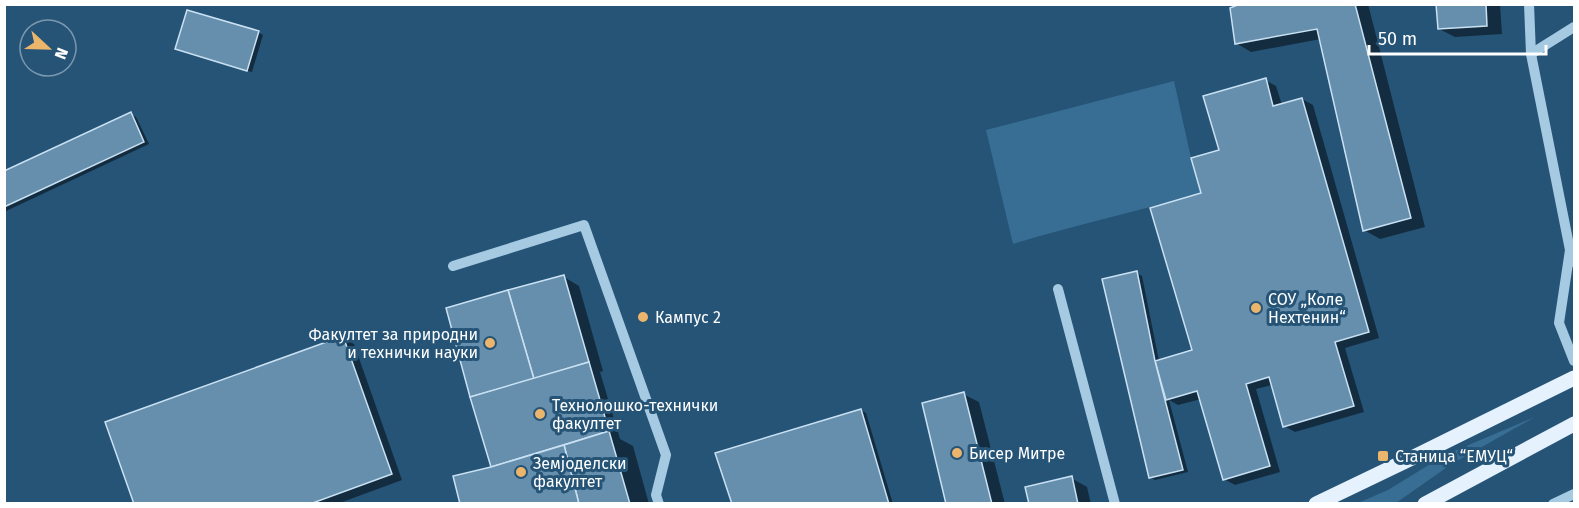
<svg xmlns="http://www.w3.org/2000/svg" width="1579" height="508" font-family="'Fira Sans',sans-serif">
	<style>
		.green { fill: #396e94 }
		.shadow { fill: #0007 }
		.building { fill: #668fad; stroke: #c9e1f2; stroke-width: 1.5 }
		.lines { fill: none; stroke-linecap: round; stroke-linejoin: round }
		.minor { stroke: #a6cae2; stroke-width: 10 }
		.major { stroke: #e5f1fc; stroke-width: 15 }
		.poi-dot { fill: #ebb56c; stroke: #255477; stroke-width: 2 }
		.labels { text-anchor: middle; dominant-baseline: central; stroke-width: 6; stroke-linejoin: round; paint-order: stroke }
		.poi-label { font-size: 16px; fill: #fff; stroke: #255477; text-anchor: start }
	</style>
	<rect width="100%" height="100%" fill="#255477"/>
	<g class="green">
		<path d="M1174 81 1191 158 1201 193C1139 211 1075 225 1013 244L986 130Z"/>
		<polygon points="1535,417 1450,465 1396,503 1358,503 1388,490 1445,455"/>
	</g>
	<g class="shadow">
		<polygon points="1245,4 1368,4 1425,227 1380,239 1364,230 1321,39 1251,52 1236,43"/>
		<polygon points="1438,4 1500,4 1502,34 1455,37 1439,29"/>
		<polygon points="258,32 263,35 252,72 181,51 176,48"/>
		<polygon points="1265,80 1276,86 1282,105 1302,99 1313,105 1379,338 1345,348 1364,412 1295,432 1284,426 1272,385 1256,389 1280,472 1235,485 1224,479 1201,399 1178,405 1169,400 1188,472 1155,480 1150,477 1137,273 1142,276 1159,361 1194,351 1203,194 1220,151"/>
		<polygon points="131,114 136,117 149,144 4,212 4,172"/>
		<polygon points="564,277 579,286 603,371 600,372 620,439 633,446 649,504 461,504 493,469 472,396"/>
		<polygon points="343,338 354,344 402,480 337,504 136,504"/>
		<polygon points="963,394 979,402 1005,504 948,504"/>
		<polygon points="861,410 866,413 893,504 734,504"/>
		<polygon points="1071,478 1087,487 1091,504 1031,504"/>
	</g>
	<g class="building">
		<polygon points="1240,4 1355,4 1411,218 1363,231 1317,29 1235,44 1230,8"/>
		<polygon points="1436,4 1486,4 1487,26 1438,29"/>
		<polygon points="187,10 259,31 247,71 175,49"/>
		<polygon points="1266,78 1273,106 1302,98 1369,332 1335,342 1354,406 1283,427 1269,377 1246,384 1270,466 1223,480 1197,391 1166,400 1155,361 1192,350 1150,208 1201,193 1191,158 1219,150 1203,96"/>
		<polygon points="131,112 144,142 4,207 4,171"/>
		<polygon points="1137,271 1155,361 1183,470 1149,478 1102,279"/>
		<polygon points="564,275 589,362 534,379 508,290"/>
		<polygon points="508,290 534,379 470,397 446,308"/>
		<polygon points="343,336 392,474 310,504 134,504 105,422"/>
		<polygon points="589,362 609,431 491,467 470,397"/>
		<polygon points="964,392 992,504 946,504 922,403"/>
		<polygon points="861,409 889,504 732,504 715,453"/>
		<polygon points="609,431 630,504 579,504 564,445"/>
		<polygon points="564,445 579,504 460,504 453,476 491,467"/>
		<polygon points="1072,476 1078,504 1029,504 1025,487"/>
	</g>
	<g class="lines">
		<g class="minor">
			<polyline points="1529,4 1531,54 1570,250 1574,262"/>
			<polyline points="1531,54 1574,27"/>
			<polyline points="1570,250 1559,323 1574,361"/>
			<polyline points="453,266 584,225 666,455 656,495 659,504"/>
			<polyline points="1058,289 1115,504"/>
			<polyline points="1553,504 1574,494"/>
		</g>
		<g class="major">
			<polyline points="1316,504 1416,456 1574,378"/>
			<polyline points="1425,504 1574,424"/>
		</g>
	</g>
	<g class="poi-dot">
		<circle cx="1256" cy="308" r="6"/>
		<circle cx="643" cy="317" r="6"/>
		<circle cx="490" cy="343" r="6"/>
		<circle cx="540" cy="414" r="6"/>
		<circle cx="957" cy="453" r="6"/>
		<rect x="1377" y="450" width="12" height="12" rx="3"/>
		<circle cx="521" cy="472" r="6"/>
	</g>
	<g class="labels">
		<g class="poi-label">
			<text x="1268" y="299">СОУ „Коле<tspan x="1268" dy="18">Нехтенин“</tspan></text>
			<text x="655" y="317">Кампус 2</text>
			<text x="478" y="334" text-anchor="end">Факултет за природни<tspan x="478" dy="18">и технички науки</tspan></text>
			<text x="552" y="405">Технолошко-технички<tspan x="552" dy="18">факултет</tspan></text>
			<text x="969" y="453">Бисер Митре</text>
			<text x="1395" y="456">Станица “ЕМУЦ“</text>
			<text x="533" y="463">Земјоделски<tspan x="533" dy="18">факултет</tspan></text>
		</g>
	</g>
	<rect width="1579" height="508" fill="none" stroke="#ffffff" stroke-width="12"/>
	<g transform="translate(48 48) rotate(112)"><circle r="28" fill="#255477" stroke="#7c98ad" stroke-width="1.5"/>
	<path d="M0-4.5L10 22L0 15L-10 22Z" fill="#ebb56c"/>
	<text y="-9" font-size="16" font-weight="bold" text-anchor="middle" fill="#ffffff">N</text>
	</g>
	<path d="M1369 45v9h177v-9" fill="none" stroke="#ffffff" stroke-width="3"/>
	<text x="1378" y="45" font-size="18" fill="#ffffff" stroke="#255477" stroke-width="4.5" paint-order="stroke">50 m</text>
</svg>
